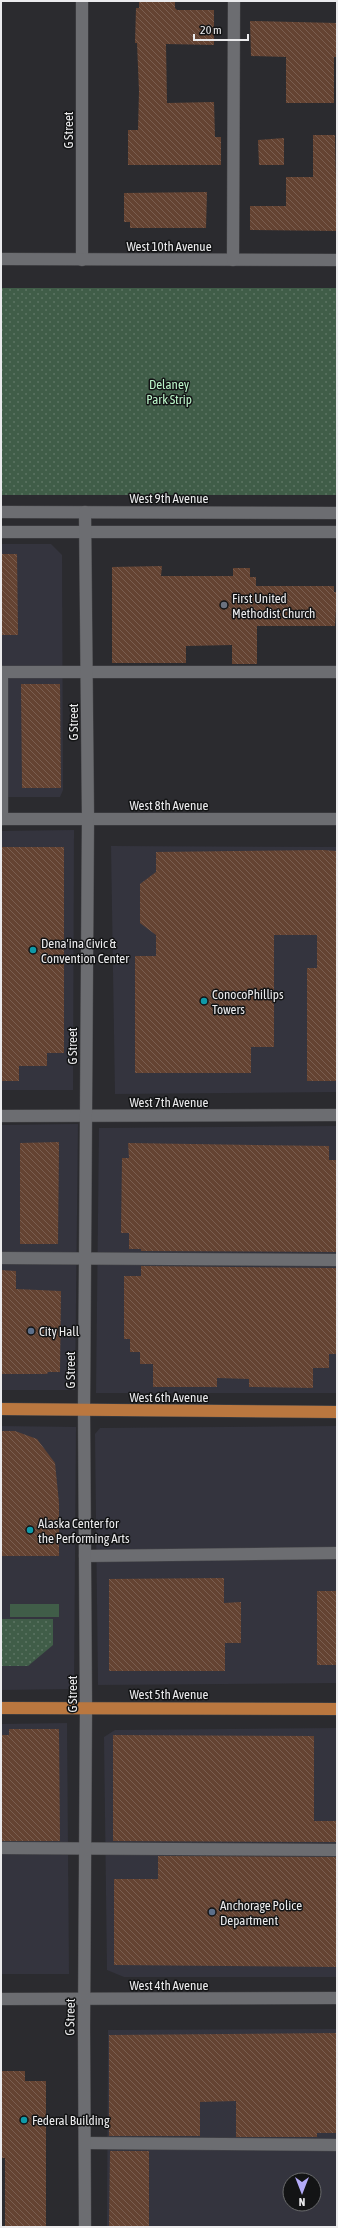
<svg xmlns="http://www.w3.org/2000/svg" width="338" height="2228" font-family="'Asap Condensed',sans-serif">
	<style>
		.built { fill: #34343e; fill-rule: evenodd }
		.park { fill: url(#park-dots) }
		.garden { fill: #405d48 }
		.building { fill: url(#building-back-hatch) }
		.lines { fill: none; stroke-linecap: round; stroke-linejoin: round }
		.minor-casing { stroke: #47474a; stroke-width: 13 }
		.major-casing { stroke: #47474a; stroke-width: 13 }
		.minor { stroke: #6c6d71; stroke-width: 12 }
		.major { stroke: #ba773f; stroke-width: 12 }
		.worship-dot { fill: #6b7280; stroke: #131415; stroke-width: 1.5 }
		.culture-dot { fill: #0f9aa8; stroke: #131415; stroke-width: 1.5 }
		.service-dot { fill: #5c6f8a; stroke: #131415; stroke-width: 1.5 }
		.labels { text-anchor: middle; dominant-baseline: central; stroke-width: 3; stroke-linejoin: round; paint-order: stroke }
		.street-label { font-size: 13px; fill: #ebebed; stroke: #131415 }
		.park-label { font-size: 13px; fill: #bbf5c9; stroke: #131415 }
		.poi-label { font-size: 13px; fill: #ebebed; stroke: #131415; text-anchor: start }
	</style>
	<defs>
		<pattern id="park-dots" width="8" height="8" patternUnits="userSpaceOnUse"><rect width="8" height="8" fill="#405d48"/><path d="M2 2h.1M6 6h.1" fill="none" stroke="#5c7463" stroke-width="1.8" stroke-linecap="round"/></pattern>
		<pattern id="building-back-hatch" width="6" height="6" patternUnits="userSpaceOnUse"><rect width="6" height="6" fill="#644332"/><path d="M-1 5l2 2M0 0l6 6M5-1l2 2" fill="none" stroke="#7a5e50"/></pattern>
	</defs>
	<rect width="100%" height="100%" fill="#2b2b2f"/>
	<g class="built">
		<polygon points="1,544 51,544 62,555 63,790 60,797 1,797"/>
		<polygon points="74,830 73,1090 1,1090 1,831"/>
		<polygon points="111,846 337,847 337,1092 115,1094"/>
		<polygon points="78,1124 75,1390 1,1390 1,1125"/>
		<polygon points="337,1126 337,1393 96,1393 99,1128"/>
		<polygon points="1,1426 76,1427 74,1689 1,1690"/>
		<polygon points="337,1426 337,1683 98,1685 95,1434 100,1428"/>
		<polygon points="67,1723 69,1974 1,1974 1,1724"/>
		<polygon points="337,1728 337,1977 124,1977 107,1970 104,1737 115,1730"/>
		<path d="M337 2029V2227H107L108 2030ZM290 2180H314V2204H290Z"/>
	</g>
	<g class="park">
		<rect x="1" y="288" width="336" height="207"/>
		<polygon points="1,1619 53,1619 53,1645 28,1666 1,1666"/>
	</g>
	<rect class="garden" x="10" y="1604" width="49" height="13"/>
	<g class="building">
		<polygon points="139,1 175,1 175,8 177,10 214,10 214,45 166,44 167,103 214,102 215,137 221,137 221,165 128,165 128,130 138,130 139,91 137,43 135,43 136,8 139,8"/>
		<polygon points="250,21 337,23 337,57 334,57 334,103 286,103 286,57 251,56"/>
		<polygon points="313,135 335,135 337,231 250,230 250,206 286,206 286,177 313,177"/>
		<polygon points="284,138 284,165 259,165 258,140"/>
		<polygon points="207,192 206,228 130,228 130,222 124,222 124,193"/>
		<polygon points="1,554 17,554 18,635 1,635"/>
		<polygon points="162,566 161,576 233,576 233,568 250,568 250,577 256,577 256,586 334,586 334,592 337,592 335,626 257,626 257,664 232,664 232,645 186,646 186,663 112,663 112,567"/>
		<polygon points="21,684 60,684 61,788 22,788"/>
		<polygon points="1,847 64,847 64,1053 47,1053 47,1066 19,1066 19,1081 1,1081"/>
		<polygon points="323,850 337,851 337,1081 307,1081 307,968 317,968 317,935 274,935 274,1047 251,1047 251,1073 135,1073 135,956 156,956 156,935 140,923 140,884 156,872 156,852"/>
		<polygon points="59,1142 58,1244 20,1244 20,1143"/>
		<polygon points="128,1143 329,1146 329,1160 337,1160 336,1252 141,1251 141,1249 129,1249 129,1233 121,1233 122,1158 129,1158"/>
		<polygon points="141,1266 336,1268 337,1354 329,1354 329,1368 313,1368 313,1388 249,1387 249,1379 217,1378 217,1387 153,1387 153,1364 140,1364 140,1352 130,1352 130,1339 124,1339 124,1276 141,1276"/>
		<polygon points="1,1270 16,1271 16,1289 61,1291 60,1372 48,1372 47,1374 1,1374"/>
		<polygon points="1,1431 15,1431 37,1439 55,1463 59,1503 59,1556 1,1556"/>
		<polygon points="224,1578 224,1603 241,1602 241,1643 225,1643 225,1671 109,1671 109,1579"/>
		<rect x="317" y="1591" width="20" height="74"/>
		<polygon points="9,1729 59,1729 60,1841 1,1841 1,1735 9,1735"/>
		<polygon points="113,1735 314,1736 314,1821 337,1821 337,1842 113,1841"/>
		<polygon points="158,1856 337,1857 337,1967 114,1965 114,1879 158,1879"/>
		<polygon points="337,2033 337,2133 317,2133 317,2137 236,2137 236,2101 200,2102 200,2136 109,2136 109,2035"/>
		<polygon points="1,2071 25,2071 25,2081 46,2081 46,2227 5,2227 5,2158 1,2158"/>
		<polygon points="110,2151 149,2151 149,2227 109,2227"/>
	</g>
	<g class="lines">
		<defs>
			<g id="minor">
				<polyline points="82,1 82,260"/>
				<polyline points="1,259 337,260"/>
				<polyline points="233,260 234,1"/>
				<polyline points="1,512 337,513"/>
				<polyline points="1,532 337,532"/>
				<polyline points="1,672 337,672"/>
				<polyline points="2,672 2,819"/>
				<polyline points="1,819 337,819"/>
				<polyline points="1,1116 337,1115"/>
				<polyline points="1,1258 337,1260"/>
				<polyline points="85,1556 337,1553"/>
				<polyline points="1,1848 337,1850"/>
				<polyline points="1,1999 337,1998"/>
				<polyline points="85,2143 337,2145"/>
				<polyline points="85,2227 84,2027 86,1708 84,1410 88,818 85,512"/>
			</g>
			<g id="major">
				<polyline points="1,1409 337,1412"/>
				<polyline points="1,1708 337,1709"/>
			</g>
		</defs>
		<use href="#minor" class="minor-casing"/>
		<use href="#major" class="major-casing"/>
		<use href="#minor" class="minor"/>
		<use href="#major" class="major"/>
	</g>
	<circle class="worship-dot" cx="224" cy="605" r="4"/>
	<g class="culture-dot">
		<circle cx="33" cy="950" r="4"/>
		<circle cx="204" cy="1001" r="4"/>
		<circle cx="30" cy="1530" r="4"/>
		<circle cx="24" cy="2120" r="4"/>
	</g>
	<g class="service-dot">
		<circle cx="31" cy="1331" r="4"/>
		<circle cx="212" cy="1912" r="4"/>
	</g>
	<g class="labels">
		<g class="street-label">
			<text transform="translate(68 130) rotate(-90)">G Street</text>
			<text x="169" y="246">West 10th Avenue</text>
			<text x="169" y="498">West 9th Avenue</text>
			<text transform="translate(73 722) rotate(-90)">G Street</text>
			<text x="169" y="805">West 8th Avenue</text>
			<text transform="translate(72 1046) rotate(-90)">G Street</text>
			<text x="169" y="1102">West 7th Avenue</text>
			<text transform="translate(70 1370) rotate(-90)">G Street</text>
			<text x="169" y="1397">West 6th Avenue</text>
			<text transform="translate(72 1694) rotate(-90)">G Street</text>
			<text x="169" y="1694">West 5th Avenue</text>
			<text x="169" y="1985">West 4th Avenue</text>
			<text transform="translate(70 2017) rotate(-89)">G Street</text>
		</g>
		<g class="park-label">
			<text x="169" y="384">Delaney<tspan x="169" dy="15">Park Strip</tspan></text>
		</g>
		<g class="poi-label">
			<text x="232" y="598">First United<tspan x="232" dy="15">Methodist Church</tspan></text>
			<text x="41" y="943">Dena'ina Civic &amp;<tspan x="41" dy="15">Convention Center</tspan></text>
			<text x="212" y="994">ConocoPhillips<tspan x="212" dy="15">Towers</tspan></text>
			<text x="39" y="1331">City Hall</text>
			<text x="38" y="1523">Alaska Center for<tspan x="38" dy="15">the Performing Arts</tspan></text>
			<text x="220" y="1905">Anchorage Police<tspan x="220" dy="15">Department</tspan></text>
			<text x="32" y="2120">Federal Building</text>
		</g>
	</g>
	<rect width="338" height="2228" fill="none" stroke="#ebebed" stroke-width="4"/>
	<g transform="translate(302 2192) rotate(180)"><circle r="19" fill="#131415" stroke="#696a6b"/>
	<path d="M0-3L7 15L0 10L-7 15Z" fill="#b4acf9"/>
	<text y="-6" font-size="11" font-weight="bold" text-anchor="middle" fill="#ebebed">N</text>
	</g>
	<path d="M194 34v6h54v-6" fill="none" stroke="#ebebed" stroke-width="2"/>
	<text x="200" y="34" font-size="12" fill="#ebebed" stroke="#131415" stroke-width="3" paint-order="stroke">20 m</text>
</svg>
